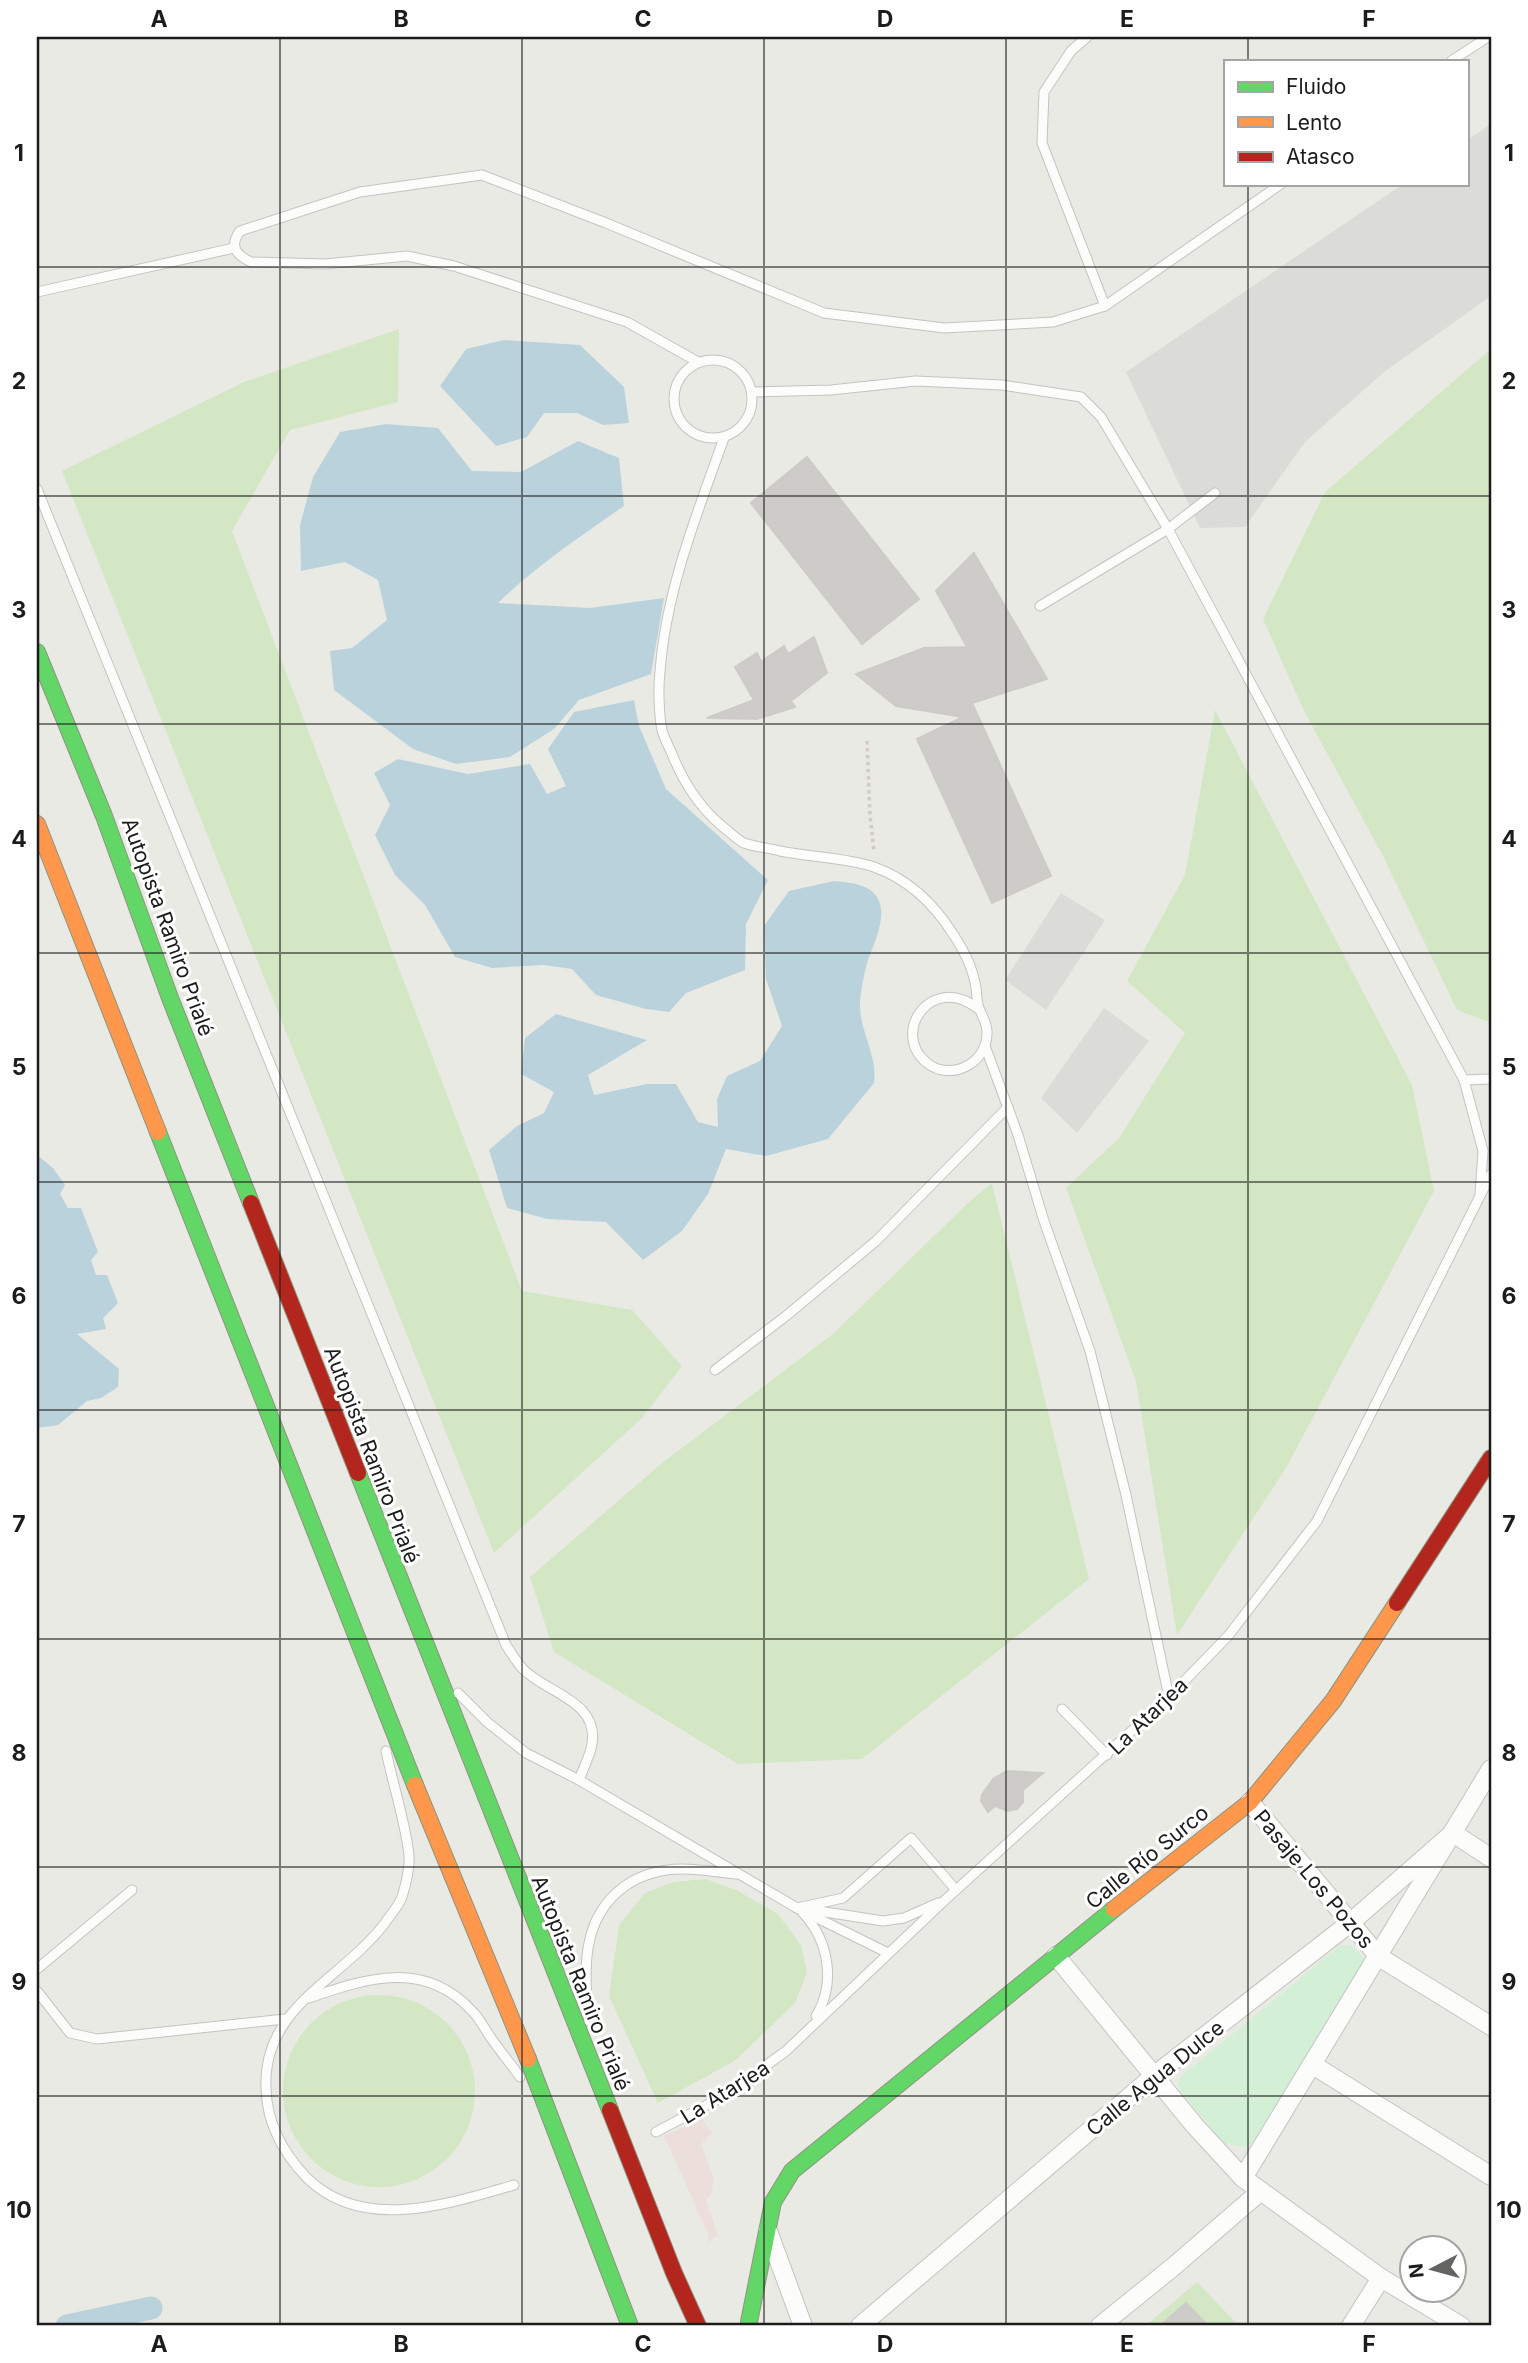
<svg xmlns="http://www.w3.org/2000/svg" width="1528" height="2363" font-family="Inter,sans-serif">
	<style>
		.commercial { fill: #ecdfdb }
		.grass { fill: #d3e7c5 }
		.park { fill: #d3f0d7 }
		.parking { fill: #dbdbd8 }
		.water { fill: #bad2dc }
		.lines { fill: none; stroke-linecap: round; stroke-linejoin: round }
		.canal { stroke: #bad2dc; stroke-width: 23 }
		.building { fill: #cdccc8; stroke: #cdcbc7; stroke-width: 2 }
		.lane-casing { stroke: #c3c3c1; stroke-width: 11 }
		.street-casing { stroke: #c3c3c1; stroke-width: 20 }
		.fast-casing { stroke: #8f937e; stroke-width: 18 }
		.slow-casing { stroke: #8f937e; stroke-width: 18 }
		.jam-casing { stroke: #8f937e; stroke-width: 18 }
		.path { stroke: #d4c9c6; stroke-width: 3.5; stroke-dasharray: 3.5 3.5; stroke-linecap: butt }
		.lane { stroke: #fcfcfb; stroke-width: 9 }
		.street { stroke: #fcfcfb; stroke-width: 18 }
		.fast { stroke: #63d668; stroke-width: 16 }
		.slow { stroke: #ff974d; stroke-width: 16 }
		.jam { stroke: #b3261e; stroke-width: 16 }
		.grid { fill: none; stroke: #1c1c1c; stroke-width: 2; stroke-opacity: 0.55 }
		.labels { text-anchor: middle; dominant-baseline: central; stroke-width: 6; stroke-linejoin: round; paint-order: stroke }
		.street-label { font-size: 21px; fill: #1c1c1c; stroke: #fff }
		.neatline { fill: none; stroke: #1c1c1c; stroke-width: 2.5 }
		.grid-label { font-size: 23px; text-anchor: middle; font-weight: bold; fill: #1c1c1c }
	</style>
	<rect width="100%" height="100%" fill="#eaeae5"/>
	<polygon class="commercial" points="702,2119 712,2133 701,2144 714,2179 711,2195 706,2200 718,2235 708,2243 708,2234 664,2136"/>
	<g class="grass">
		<polygon points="399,329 398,402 290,430 232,531 522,1291 632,1310 682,1366 643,1417 494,1553 62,471 244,382"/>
		<polygon points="1491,349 1491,1023 1457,1010 1382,854 1304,711 1263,619 1325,492"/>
		<polygon points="1215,710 1412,1085 1434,1191 1286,1468 1177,1635 1136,1381 1066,1188 1119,1138 1185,1033 1127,981 1185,875"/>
		<polygon points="992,1183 1089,1579 862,1759 738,1764 554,1652 530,1577 662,1463 834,1333 969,1202"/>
		<polygon points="706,1879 736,1890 778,1914 801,1945 807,1973 795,2003 736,2060 658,2103 609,1996 619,1925 645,1893 673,1882"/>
		<circle cx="379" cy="2091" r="96"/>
		<polygon points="1197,2282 1239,2326 1145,2326"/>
	</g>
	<polygon class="park" points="1348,1945 1353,1947 1366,1961 1363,1968 1253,2143 1247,2147 1225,2144 1182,2094 1178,2084 1180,2077 1340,1946"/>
	<g class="parking">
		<polygon points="1491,124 1491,296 1384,372 1305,442 1245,527 1200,528 1126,372 1403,184 1467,184 1467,140"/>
		<polygon points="1061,893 1105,920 1046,1010 1005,980"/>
		<polygon points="1104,1008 1149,1041 1077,1133 1041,1098"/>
	</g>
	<g class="water">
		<polygon points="504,340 580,345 624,387 629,423 603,425 577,413 544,413 527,437 496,446 440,386 466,349"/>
		<path d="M386 424 438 428 472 471 521 472 578 441 619 458 624 506C581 536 536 566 498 603L590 608 664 598 651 674 579 700 554 729 510 757 456 764 413 749 334 690 330 651 352 648 387 620 378 580 345 562 301 571 300 525 313 477 340 432Z"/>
		<polygon points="634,700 639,726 666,789 768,880 746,924 745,970 686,993 669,1012 646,1009 596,995 572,969 544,965 492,968 455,957 425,905 395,875 375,835 390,805 374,773 398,759 468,774 530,764 547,794 566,786 548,749 574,712"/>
		<path d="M834 881C844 882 856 883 865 887 895 901 876 939 868 960 864 973 861 990 860 1003 859 1031 878 1055 874 1083L828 1139 766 1156 726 1149 708 1194 682 1231 643 1260 606 1222 547 1219 507 1208 489 1150 517 1126 544 1113 554 1092 521 1074 525 1038 556 1014 647 1040 588 1075 594 1095 647 1084H676L698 1122 718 1127 717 1099 727 1076 760 1061 782 1026 766 979 764 926 789 891Z"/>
		<polygon points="37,1155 53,1168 65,1185 60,1194 68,1208 81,1208 98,1252 91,1260 96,1275 107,1275 118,1303 103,1318 106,1329 77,1334 119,1369 118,1387 101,1398 87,1401 58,1425 37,1428"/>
	</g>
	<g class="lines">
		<polyline class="canal" points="67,2326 151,2308"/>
	</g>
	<g class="building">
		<polygon points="807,457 919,599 862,644 751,503"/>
		<polygon points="974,553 1047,679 972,703 1051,876 992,903 917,739 963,717 896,706 856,674 924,648 967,647 936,591"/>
		<polygon points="814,637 827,673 791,701 795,707 757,719 707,718 754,700 735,667 757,653 761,662 784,646 788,654"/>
		<polygon points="1007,1771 1043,1773 1023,1790 1023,1802 1017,1809 1008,1811 995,1806 988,1812 981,1801 982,1795 993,1779"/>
		<polygon points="1186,2303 1208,2326 1160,2326"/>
	</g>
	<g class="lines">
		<defs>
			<g id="lane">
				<polyline points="1087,37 1071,51 1044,92 1042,143 1105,306"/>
				<polyline points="1451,61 1488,37"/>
				<polyline points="37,292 234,248"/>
				<circle cx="713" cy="399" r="39"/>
				<path d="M698 362 627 322 454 266 407 256 325 264 251 262C236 255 229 246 240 231L360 192 482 175 606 223 824 313 944 328 1053 322 1105 306 1281 184"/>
				<polyline points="753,392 831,390 916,381 1002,385 1081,397 1101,417 1168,529 1464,1080 1483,1151 1480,1194"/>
				<path d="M724 438C697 514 666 590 660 672 658 688 659 715 662 730 664 738 669 747 672 754 684 784 699 807 723 827 730 832 737 840 744 843 755 847 769 848 780 851 809 857 848 858 874 867 908 879 934 904 953 934 966 953 976 975 977 998 977 1011 987 1019 987 1032 988 1063 951 1082 927 1063 890 1033 931 973 977 1008"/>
				<path d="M37 489 506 1645C511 1653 516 1661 522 1668 545 1693 599 1700 592 1744 590 1756 583 1769 579 1780"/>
				<polyline points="1040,606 1168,529 1215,493"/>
				<polyline points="985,1046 1018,1135 1044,1221 1090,1351 1126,1495 1169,1697"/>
				<polyline points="1464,1080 1491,1079"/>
				<polyline points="715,1370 786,1316 876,1241 1008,1107"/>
				<polyline points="458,1693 487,1722 526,1753 579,1780 797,1908 888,1953"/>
				<polyline points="1062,1709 1107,1755"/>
				<path d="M386 1751C393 1785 405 1820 409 1855 410 1868 406 1884 402 1897 399 1906 390 1915 385 1923 342 1980 262 2006 266 2089 267 2124 283 2153 307 2178 363 2233 448 2204 514 2185"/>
				<polyline points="797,1908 843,1898 911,1838 956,1890"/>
				<polyline points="806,1909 883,1921 904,1918 938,1903"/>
				<path d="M803 1913C829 1941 836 1983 816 2016"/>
				<polyline points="37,1969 132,1890"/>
				<polyline points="37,1991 70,2033 97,2039 285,2019"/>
				<path d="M309 1998C367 1978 425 1959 473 2012 480 2019 485 2030 491 2038 500 2051 511 2064 520 2077"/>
				<path d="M589 2021C584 1971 580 1918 625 1886 640 1875 662 1869 681 1869 699 1869 718 1872 736 1874"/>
				<polyline points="656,2132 724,2096 786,2051 945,1900 1169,1697 1228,1636 1317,1521 1491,1174"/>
			</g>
			<g id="street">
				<polyline points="1250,1802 1379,1957 1491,2026"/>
				<polyline points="1056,1956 1195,2126 1243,2178 1381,2278 1461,2326"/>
				<polyline points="1313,2065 1491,2176"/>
				<polyline points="1243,2178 1491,1769"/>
				<polyline points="768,2231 803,2326"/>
				<polyline points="860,2326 1155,2075 1350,1923 1453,1833 1491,1858"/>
				<polyline points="1100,2326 1173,2267 1261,2191"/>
				<polyline points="1351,2326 1381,2278"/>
			</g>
			<g id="fast">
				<polyline points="37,652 104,816 170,998 251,1203"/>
				<polyline points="158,1132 415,1785"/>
				<polyline points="358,1473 610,2110"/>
				<polyline points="528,2059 630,2326"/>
				<polyline points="749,2322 773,2202 792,2171 1114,1909"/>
			</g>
			<g id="slow">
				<polyline points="37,824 158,1132"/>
				<polyline points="415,1785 528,2059"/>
				<polyline points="1114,1909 1250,1802 1333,1701 1397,1603"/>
			</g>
			<g id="jam">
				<polyline points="251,1203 358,1473"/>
				<polyline points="1397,1603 1491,1458"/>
				<polyline points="610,2110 674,2273 698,2326"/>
			</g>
		</defs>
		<use href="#lane" class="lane-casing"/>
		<use href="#street" class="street-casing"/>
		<use href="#fast" class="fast-casing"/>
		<use href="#slow" class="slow-casing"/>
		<use href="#jam" class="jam-casing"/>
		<polyline class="path" points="867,741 870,815 874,851"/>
		<use href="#lane" class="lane"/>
		<use href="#street" class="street"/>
		<use href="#fast" class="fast"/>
		<use href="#slow" class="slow"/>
		<use href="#jam" class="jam"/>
	</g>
	<path class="grid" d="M280 37V2326M522 37V2326M764 37V2326M1006 37V2326M1248 37V61M1248 184V2326M37 267H1491M37 496H1491M37 724H1491M37 953H1491M37 1182H1491M37 1410H1491M37 1639H1491M37 1867H1491M37 2096H1491"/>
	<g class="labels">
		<g class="street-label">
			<text transform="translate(168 927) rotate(70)">Autopista Ramiro Prialé</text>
			<text transform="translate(372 1455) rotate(69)">Autopista Ramiro Prialé</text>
			<text transform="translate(1148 1716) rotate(-44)">La Atarjea</text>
			<text transform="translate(1147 1857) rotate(-39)">Calle Río Surco</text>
			<text transform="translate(1314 1879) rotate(50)">Pasaje Los Pozos</text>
			<text transform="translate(581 1983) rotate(68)">Autopista Ramiro Prialé</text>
			<text transform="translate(1155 2078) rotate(-39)">Calle Agua Dulce</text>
			<text transform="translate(725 2092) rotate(-32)">La Atarjea</text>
		</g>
	</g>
	<rect width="1528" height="2363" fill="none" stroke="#ffffff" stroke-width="77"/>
	<rect x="1224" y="60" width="245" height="126" fill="#ffffff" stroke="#a4a4a4" stroke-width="2"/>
	<rect x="1238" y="82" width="35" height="10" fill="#63d668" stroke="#a4a4a4" stroke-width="2"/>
	<text x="1286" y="94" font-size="21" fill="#1c1c1c">Fluido</text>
	<rect x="1238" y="117" width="35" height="10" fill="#ff974d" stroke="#a4a4a4" stroke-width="2"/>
	<text x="1286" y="130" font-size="21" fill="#1c1c1c">Lento</text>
	<rect x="1238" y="152" width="35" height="10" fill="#b3261e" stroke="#a4a4a4" stroke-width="2"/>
	<text x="1286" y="164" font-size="21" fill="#1c1c1c">Atasco</text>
	<g transform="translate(1433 2269) rotate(264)"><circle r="33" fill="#ffffff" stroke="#a4a4a4" stroke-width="2"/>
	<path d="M0-5L12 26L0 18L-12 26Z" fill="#646462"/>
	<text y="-10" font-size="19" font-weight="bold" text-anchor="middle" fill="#1c1c1c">N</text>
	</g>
	<rect x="38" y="38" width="1452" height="2286" class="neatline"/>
	<g class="grid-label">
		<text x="159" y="27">A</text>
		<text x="401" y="27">B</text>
		<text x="643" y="27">C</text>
		<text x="885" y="27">D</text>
		<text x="1127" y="27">E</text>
		<text x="1369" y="27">F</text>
		<text x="19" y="161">1</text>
		<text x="1509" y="161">1</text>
		<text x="19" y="389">2</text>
		<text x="1509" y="389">2</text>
		<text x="19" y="618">3</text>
		<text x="1509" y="618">3</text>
		<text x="19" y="847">4</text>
		<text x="1509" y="847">4</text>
		<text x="19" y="1075">5</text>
		<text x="1509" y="1075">5</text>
		<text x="19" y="1304">6</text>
		<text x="1509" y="1304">6</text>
		<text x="19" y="1532">7</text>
		<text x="1509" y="1532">7</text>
		<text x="19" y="1761">8</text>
		<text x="1509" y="1761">8</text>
		<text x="19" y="1990">9</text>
		<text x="1509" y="1990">9</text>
		<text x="19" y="2218">10</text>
		<text x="1509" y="2218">10</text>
		<text x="159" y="2352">A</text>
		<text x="401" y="2352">B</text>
		<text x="643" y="2352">C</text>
		<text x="885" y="2352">D</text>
		<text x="1127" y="2352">E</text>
		<text x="1369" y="2352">F</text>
	</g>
</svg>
